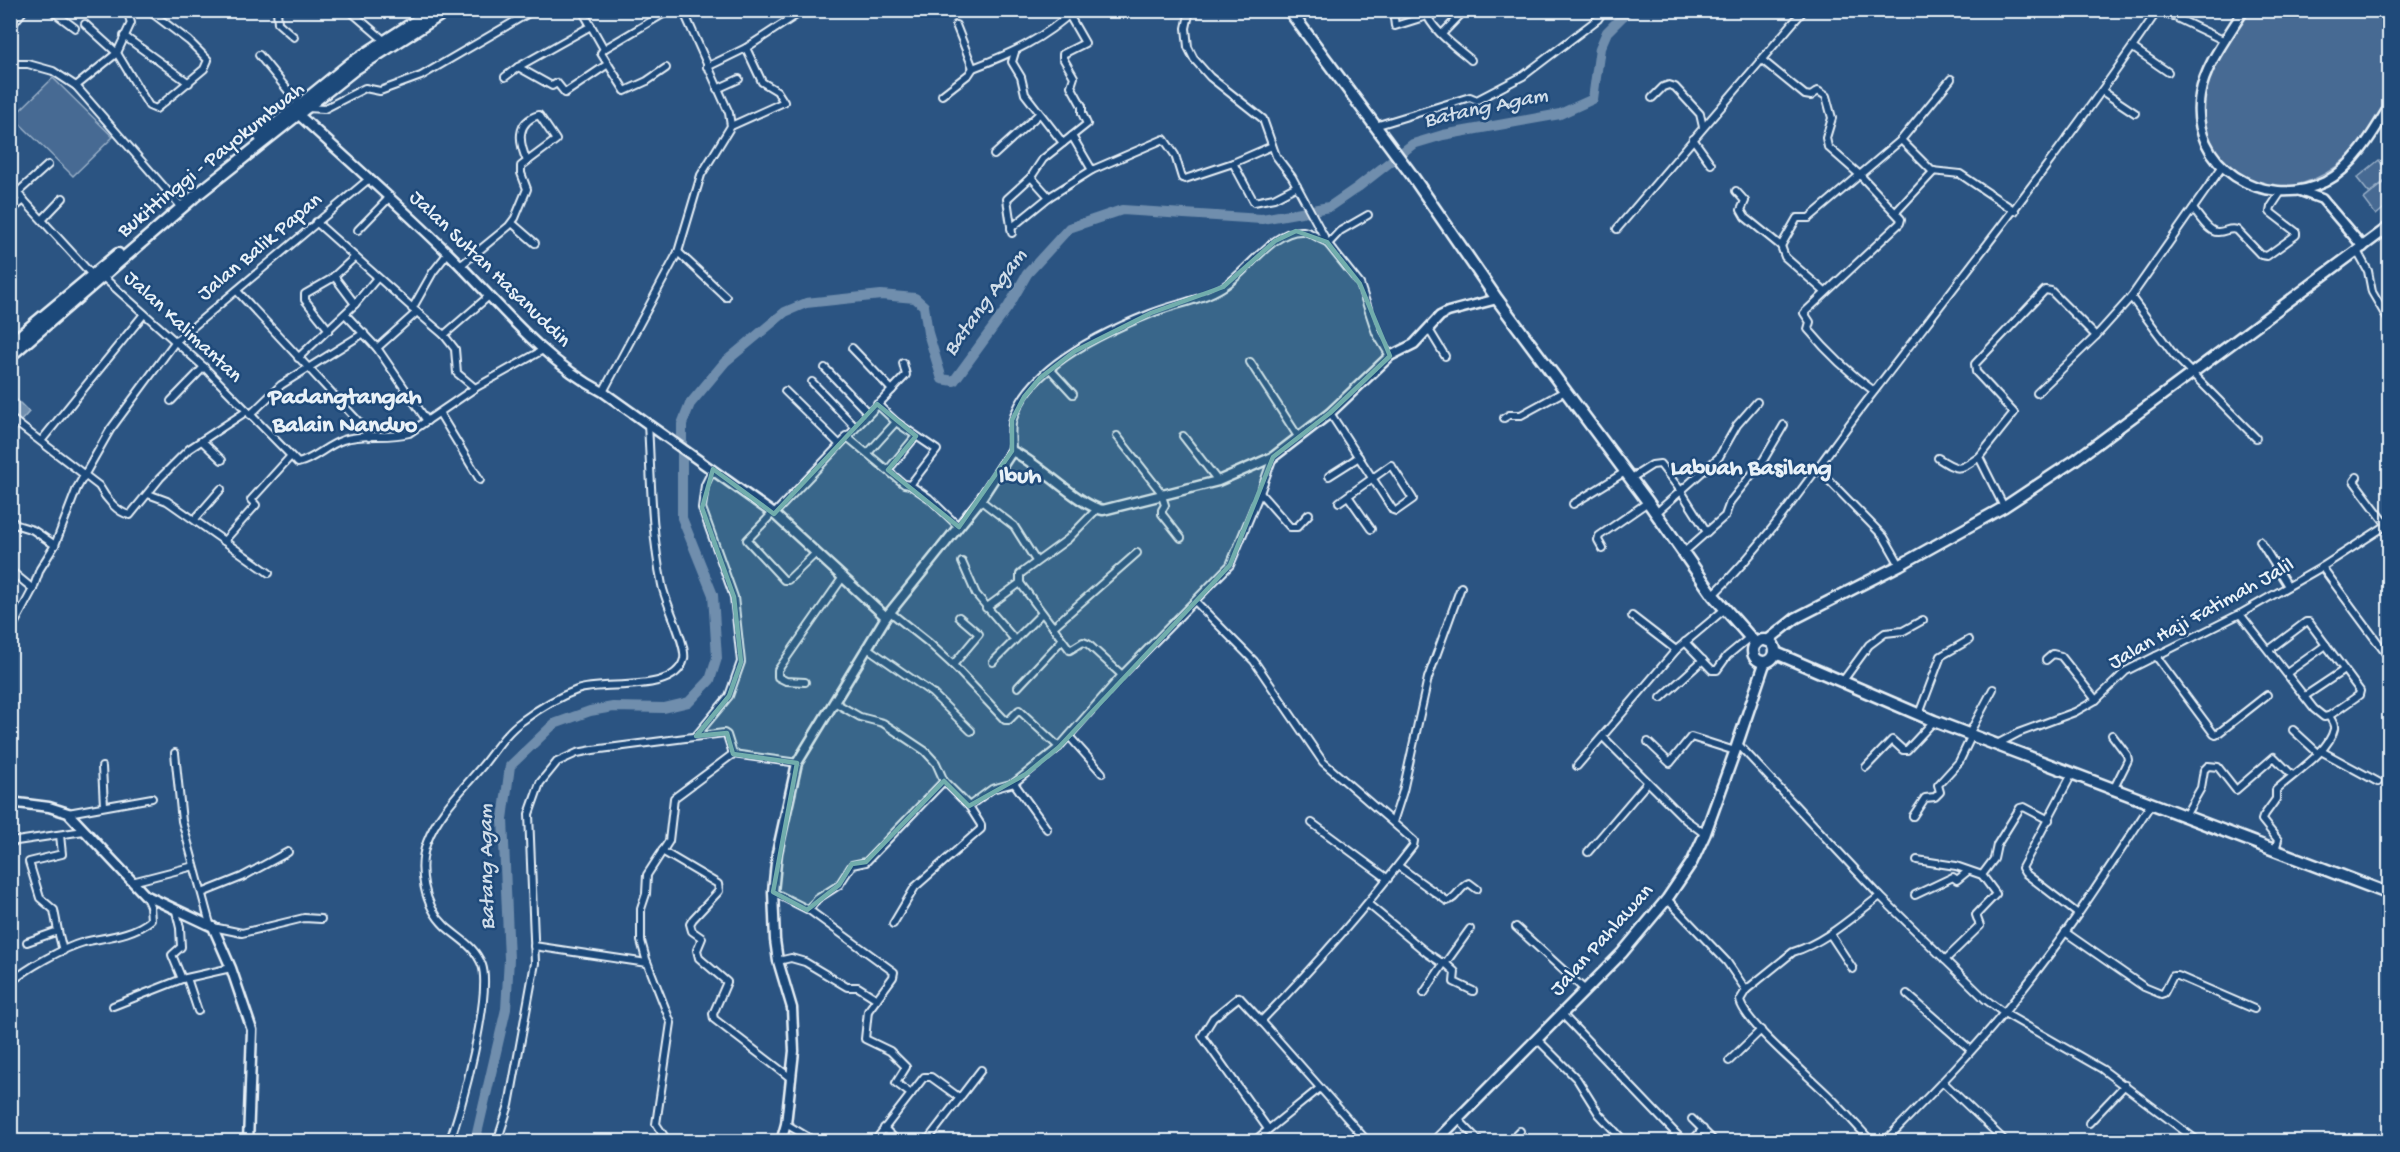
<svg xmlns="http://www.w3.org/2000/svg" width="2400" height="1152" font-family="'Gochi Hand',sans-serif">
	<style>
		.green { fill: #476b93; stroke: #98aec6; stroke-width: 1.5 }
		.water { fill: #708ead; stroke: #a0b6cb; stroke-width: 1.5 }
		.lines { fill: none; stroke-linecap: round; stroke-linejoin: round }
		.river { stroke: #708ead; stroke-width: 10 }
		.minor-casing { stroke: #e8f1f8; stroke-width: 10 }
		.tertiary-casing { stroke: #e8f1f8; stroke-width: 13 }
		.secondary-casing { stroke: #e8f1f8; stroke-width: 14 }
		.primary-casing { stroke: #e8f1f8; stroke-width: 15 }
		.trunk-casing { stroke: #e8f1f8; stroke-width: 15 }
		.minor { stroke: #1f4a7a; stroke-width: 6 }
		.tertiary { stroke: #1f4a7a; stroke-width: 8 }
		.secondary { stroke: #1f4a7a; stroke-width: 9 }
		.primary { stroke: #1f4a7a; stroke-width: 10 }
		.trunk { stroke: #1f4a7a; stroke-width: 10 }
		.marked { fill: #71adac; fill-opacity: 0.2; stroke: #71adac; stroke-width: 4.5; stroke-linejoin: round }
		.labels { text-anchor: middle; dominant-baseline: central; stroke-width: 5; stroke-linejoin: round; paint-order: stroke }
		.street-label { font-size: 21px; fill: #e8f1f8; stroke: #1f4a7a }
		.water-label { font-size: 22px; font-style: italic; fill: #d0dde9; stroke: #1f4a7a }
		.quarter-label { font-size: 24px; font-weight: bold; fill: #e8f1f8; stroke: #1f4a7a }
	</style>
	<rect width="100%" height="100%" fill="#2b5482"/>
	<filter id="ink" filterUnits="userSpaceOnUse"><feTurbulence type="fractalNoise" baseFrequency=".0167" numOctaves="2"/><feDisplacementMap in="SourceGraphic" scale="12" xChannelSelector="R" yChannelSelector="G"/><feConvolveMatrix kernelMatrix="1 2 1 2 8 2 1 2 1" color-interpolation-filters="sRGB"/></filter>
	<g filter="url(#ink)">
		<g class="green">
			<path d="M2248 11H2389C2389 30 2389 50 2389 70 2389 79 2391 89 2389 97 2387 109 2375 123 2368 132 2349 160 2326 179 2292 186 2241 195 2194 145 2204 96 2210 65 2233 37 2248 11Z"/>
			<polygon points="53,78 113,137 73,176 13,117"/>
			<polygon points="2379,160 2389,174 2389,178 2369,193 2357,178"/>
			<polygon points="2389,179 2389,204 2376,215 2364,199"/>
		</g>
		<polygon class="water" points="11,394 29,412 20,422 11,413"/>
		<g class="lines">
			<polyline class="river" points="475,1142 506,1009 509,959 503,819 510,766 554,724 590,711 613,707 664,708 689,702 710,680 717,658 713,595 682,518 682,424 690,404 725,362 785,312 806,303 881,295 915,298 924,306 928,333 942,379 954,381 1008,307 1027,274 1069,228 1122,210 1262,219 1329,207 1358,187 1413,144 1443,135 1560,114 1593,99 1600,48 1607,32 1629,10"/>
			<defs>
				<g id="minor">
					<polyline points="51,10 75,28"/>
					<polyline points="277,10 278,23 294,37"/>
					<polyline points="349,10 385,41"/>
					<polyline points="582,10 604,49"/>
					<polyline points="1105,10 1108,12"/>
					<polyline points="1190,10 1186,28 1188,47 1194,59 1210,77 1263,119 1276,156 1292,177 1328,244 1360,284 1376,333 1390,356"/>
					<polyline points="1393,10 1395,26 1427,16"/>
					<path d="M1425 10C1431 30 1456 47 1471 60"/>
					<polyline points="2160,10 2225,41"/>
					<polyline points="85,24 117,53 149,106 156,109 204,69 208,60 189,41 148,10"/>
					<polyline points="956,25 973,68"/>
					<polyline points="10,28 24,10"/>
					<polyline points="1442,34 1465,10"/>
					<polyline points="124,36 189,83"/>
					<polyline points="2133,48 2168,72"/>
					<polyline points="1015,52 1012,62 1021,77 1025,94 1063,143"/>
					<polyline points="259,55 299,104"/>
					<path d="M1762 60 1805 95 1811 96 1818 91 1826 96 1832 118 1826 138 1828 147 1861 176 1901 219 1900 223 1804 313 1810 322 1808 329C1828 353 1849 373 1874 391"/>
					<polyline points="10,64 28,64 53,71 76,86 178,203"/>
					<polyline points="518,67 552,86 557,83 565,93 608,64"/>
					<polyline points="707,67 746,48 804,10"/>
					<polyline points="666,68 647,81 625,91 601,53 604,49 670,10"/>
					<polyline points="505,77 518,67 591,26"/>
					<polyline points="76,86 117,53 131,23 127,10"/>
					<polyline points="717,89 739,79"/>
					<polyline points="2102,91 2135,113"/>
					<path d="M942 95 969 74 973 68C1010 54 1044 39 1074 10"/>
					<polyline points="1652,98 1663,87 1669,85 1675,87 1700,114 1703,127"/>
					<polyline points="307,108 324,109 365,88 380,91 421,76 534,10"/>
					<polyline points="731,126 784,102 777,91 762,82 746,48"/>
					<polyline points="1375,126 1470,97 1477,100 1523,76 1598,19 1604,10"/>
					<polyline points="1072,136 1092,170"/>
					<polyline points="1693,139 1711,164"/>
					<polyline points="1901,140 1951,79"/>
					<polyline points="994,155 1039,114"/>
					<polyline points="1233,163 1272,146"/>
					<polyline points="1031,177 1049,197"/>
					<polyline points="10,185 93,276"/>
					<polyline points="1736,191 1745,201 1741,210 1745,217 1781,246 1785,257 1825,292"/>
					<polyline points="17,193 48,165"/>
					<path d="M2193 209C2199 216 2209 233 2218 232 2226 232 2229 227 2237 230L2261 255 2267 256 2296 235V232L2270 212 2271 207 2281 192"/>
					<polyline points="10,211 24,200"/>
					<polyline points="1896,212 1934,171"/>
					<polyline points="43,219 63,198"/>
					<polyline points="316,222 417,312"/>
					<polyline points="512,223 535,243"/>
					<polyline points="1011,228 1049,197 1092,170 1164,139 1175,155 1182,178 1185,179 1233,163 1254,202 1274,198 1297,186"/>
					<polyline points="1617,229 1804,10"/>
					<polyline points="358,230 389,198"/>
					<polyline points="1012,233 1007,199 1031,177 1043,159 1087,124 1082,113 1082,106 1071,86 1074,77 1063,58 1063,54 1085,43 1069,15"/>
					<polyline points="1328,244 1340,231 1368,215"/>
					<polyline points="1781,246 1797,218 1809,218 1901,140 1932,171 1960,174 2015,211"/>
					<polyline points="2357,251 2368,271 2372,292 2390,323"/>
					<polyline points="678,252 726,297"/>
					<path d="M460 266 509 226 515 218 527 189 521 173V166L556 140 539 115C515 122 519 143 527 161"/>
					<polyline points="334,276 355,304"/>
					<path d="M103 277 204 367 298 463C315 459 327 445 343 440 363 433 388 439 409 433L475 388 543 350"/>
					<polyline points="237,291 357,420 369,437"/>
					<polyline points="2131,297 2174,355 2256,438"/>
					<polyline points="412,309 433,272 448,253"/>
					<polyline points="345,314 377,348 427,421"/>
					<polyline points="1428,328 1445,356"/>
					<polyline points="329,330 305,300 305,294 331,279 355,257"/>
					<polyline points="444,335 455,349 457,373 475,388"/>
					<polyline points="377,348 417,312 444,335 489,296"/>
					<polyline points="298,358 355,304 377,278"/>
					<polyline points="1250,362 1299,438"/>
					<polyline points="825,368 868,413"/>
					<polyline points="1050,369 1073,394"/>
					<polyline points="812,382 855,427"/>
					<polyline points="892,390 906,375 903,363"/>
					<polyline points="785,391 839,444"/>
					<polyline points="603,392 678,252 701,175 731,126 729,113 683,10"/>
					<polyline points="2037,393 2096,336"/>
					<polyline points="171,401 204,367"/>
					<polyline points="1330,413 1393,510 1396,511 1413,499 1391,465 1339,502"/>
					<polyline points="440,414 480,480"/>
					<polyline points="250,415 281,385 364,333"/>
					<path d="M10 418 99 486C105 497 117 513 130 515L160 478 189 449 247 411"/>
					<polyline points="1504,418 1509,415 1521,415 1565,391"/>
					<polyline points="846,436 904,484 910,485 937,450 896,422 877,404"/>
					<polyline points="1117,436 1164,496"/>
					<polyline points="1183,436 1218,481"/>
					<polyline points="41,441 144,314"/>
					<polyline points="202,441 222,460"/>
					<path d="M1012 451C1012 441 1010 428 1013 419 1029 367 1104 332 1150 314 1174 304 1201 301 1223 287 1247 273 1273 229 1303 231 1312 232 1318 239 1327 242"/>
					<polyline points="868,453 896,422"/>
					<path d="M1938 458C1958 471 1959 471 1979 457"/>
					<polyline points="1818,469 1884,537 1900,565"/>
					<polyline points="888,470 916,436"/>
					<polyline points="1329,476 1359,457"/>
					<polyline points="2357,477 2354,481 2387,525"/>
					<polyline points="1630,479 1652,465 1660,464 1681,491 1707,532"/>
					<polyline points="910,485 929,498 959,527"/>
					<polyline points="1260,493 1290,527 1297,527 1309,514"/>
					<polyline points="148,494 167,501 224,541 256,505 251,500 290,457"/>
					<polyline points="1162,496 1165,505 1162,510 1162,514 1181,538"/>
					<polyline points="1348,496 1371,529"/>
					<polyline points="980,500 1014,526 1036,561"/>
					<polyline points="1573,504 1625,472"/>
					<polyline points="2004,507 1979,457 2014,413 1976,372 1975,364 2045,290 2051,291 2096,336 2131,297 2222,167"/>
					<polyline points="1097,509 1068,539 1020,574 1020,583 1053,627 1137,553"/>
					<polyline points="773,513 747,540 784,580 788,580 815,554"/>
					<polyline points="1656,513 1719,457 1737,425 1757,402"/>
					<polyline points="774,514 892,390 852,348"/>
					<polyline points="10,519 17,525 33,530 55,545"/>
					<polyline points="195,519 221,489"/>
					<polyline points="224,541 269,573"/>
					<polyline points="2260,541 2288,586"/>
					<polyline points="1603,549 1598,540 1599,536 1648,502"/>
					<polyline points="1683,553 1725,516 1730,502 1764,459 1784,425"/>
					<polyline points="962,562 976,594 1015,640 1042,613"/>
					<polyline points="2322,567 2390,659"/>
					<polyline points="10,570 33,589"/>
					<path d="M1713 595C1776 533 1822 458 1876 389 1972 264 2069 141 2158 10"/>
					<path d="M1195 601 1254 661 1323 762 1414 841 1413 846C1366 907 1317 964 1263 1019V1023L1368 1142"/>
					<polyline points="986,608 1020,583"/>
					<polyline points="890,612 929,643 953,665 979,634 959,617"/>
					<path d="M2240 614 2314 709 2324 717 2329 716C2331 720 2335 724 2334 729 2329 752 2293 774 2276 790V799L2263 817 2262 820 2278 840 2275 850"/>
					<polyline points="1632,616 1676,650"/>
					<polyline points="1053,627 1070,650 1083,642 1088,644 1122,675"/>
					<polyline points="10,632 33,589 40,569 55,545 77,488 110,430 175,342 369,179"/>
					<polyline points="1685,642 1712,670 1717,670 1727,656 1750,637"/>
					<polyline points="866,647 932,693 971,731"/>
					<polyline points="2269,650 2306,622 2309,622 2360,691 2359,695 2329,716"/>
					<polyline points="2156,656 2214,734 2216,735 2267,695"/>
					<polyline points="2046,660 2053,654 2061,656 2096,700"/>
					<polyline points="993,662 1015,640"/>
					<polyline points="953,665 1005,720 1009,720 1019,710 1059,747"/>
					<polyline points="2287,673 2326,645"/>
					<polyline points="805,682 786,681 778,677 778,670 843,577"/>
					<polyline points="1842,682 1869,645 1885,633 1903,631 1923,620"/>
					<polyline points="1018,687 1062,640"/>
					<polyline points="2305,696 2344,670"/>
					<polyline points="1661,698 1703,660"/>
					<polyline points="834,702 860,717 883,723 925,751 936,763 944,781 969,806 992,789 1014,783 1059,747 1122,675 1230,565 1260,493 1273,457"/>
					<polyline points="1919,714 1941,656 1969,640"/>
					<polyline points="2293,730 2318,753"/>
					<polyline points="1969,734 1993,689"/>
					<polyline points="2112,735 2127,755 2128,760 2113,790"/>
					<polyline points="696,736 729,696 741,662 734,597 702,508 705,485 713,469"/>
					<polyline points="1069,736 1102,773"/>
					<polyline points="1603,737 1686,820 1705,834"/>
					<polyline points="1648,742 1670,763 1691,737 1735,751"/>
					<polyline points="1738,744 1880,896 1985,999 2004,1013 2102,1069 2199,1142"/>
					<polyline points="1997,744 2018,733 2075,712 2096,700 2126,671 2240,614 2322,567 2390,523"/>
					<polyline points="2321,751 2378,782"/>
					<polyline points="175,753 182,821 210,924"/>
					<polyline points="1577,766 1676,650 1725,609"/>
					<polyline points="102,767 104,806"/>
					<polyline points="1866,767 1892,740 1903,750 1907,750 1934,721"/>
					<polyline points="2072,774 2022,868 2025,873 2078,914"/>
					<polyline points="1014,783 1047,829"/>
					<polyline points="68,813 152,798"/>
					<polyline points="1913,816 1925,798 1935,797 1940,792 1938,785 1959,762 1972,735"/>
					<polyline points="2185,816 2201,788 2204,770 2208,766 2218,767 2236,790 2274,757 2292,775"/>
					<polyline points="1393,822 1403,791 1428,678 1461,587"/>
					<polyline points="1312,823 1388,879"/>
					<polyline points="10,842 84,831"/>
					<polyline points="662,851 718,884 719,891 693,919 690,924 692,931 702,938 697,950 699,958 727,982 713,1014 714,1019 792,1079"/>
					<polyline points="1588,852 1647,783"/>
					<polyline points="1917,860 1956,866 1982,875"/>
					<path d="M1398 866 1447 901C1457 899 1459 887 1469 883L1477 889"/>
					<polyline points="132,882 194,866"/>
					<polyline points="773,892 809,910 894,972 893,977 868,1011 865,1039 890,1051 906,1067 896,1083 911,1094"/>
					<polyline points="202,893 242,877 288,852"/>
					<polyline points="1915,895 1953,877 1957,880 1968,871"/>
					<polyline points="1667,899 1727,962 1746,990"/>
					<polyline points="1368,904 1427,953 1442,963 1447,961 1470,929"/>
					<polyline points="809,910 817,899 839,885 852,865 866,862 944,781"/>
					<polyline points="176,911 180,928 181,947 172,955 182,979"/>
					<polyline points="893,924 915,887 981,829 981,825 969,806"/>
					<polyline points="213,927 242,933 304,918 321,919"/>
					<polyline points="1516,927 1584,989"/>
					<polyline points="58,931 54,910 40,898 29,862 62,854 60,835"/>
					<polyline points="2065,932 2144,987 2161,994 2164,993 2173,976 2178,976 2254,1009"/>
					<polyline points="1830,934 1853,969"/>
					<polyline points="27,942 58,931 63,951"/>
					<polyline points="534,946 647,963"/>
					<polyline points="1945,960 1980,926 1976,915 1996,894 1982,875 1994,859 1997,845 2020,808 2024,807 2049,820"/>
					<polyline points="778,961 791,958 805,962 847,987 858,987 877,999"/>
					<polyline points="1445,963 1455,972 1454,982 1473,991"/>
					<polyline points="10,970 16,978"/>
					<polyline points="187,978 198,1011"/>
					<path d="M10 983C27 968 63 948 84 942 107 937 133 935 151 920L150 906 145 895"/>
					<polyline points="1424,993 1444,963"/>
					<polyline points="1907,994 1971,1050"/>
					<polyline points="113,1006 182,979 231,968"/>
					<polyline points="1562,1014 1684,1142"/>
					<polyline points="1263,1023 1239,997 1213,1018 1202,1036 1268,1129"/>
					<polyline points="1537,1039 1577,1079 1599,1114 1625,1142"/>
					<polyline points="1729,1061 1761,1030"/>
					<polyline points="1943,1082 2006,1142"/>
					<polyline points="10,1093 11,1093"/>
					<polyline points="1458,1119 1480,1142"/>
					<polyline points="1692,1119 1715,1142"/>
					<polyline points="2089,1123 2125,1085"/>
					<polyline points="786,1124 816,1142"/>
					<polyline points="884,1128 898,1142"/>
					<path d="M449 1142C462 1111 492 993 482 965 474 945 459 939 445 926 424 906 417 868 427 842 438 813 463 789 483 765 495 750 506 732 522 721 538 709 558 697 577 690 604 680 675 695 684 659 687 645 665 602 662 585 651 532 651 477 648 423"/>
					<polyline points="497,1142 509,1105 535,963 529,814 540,783 557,762 577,753 593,750 724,733 727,735 733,754"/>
					<polyline points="668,1142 656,1124 671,1023 646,959 641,941 641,909 646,894 647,875 669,841 674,798 733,754 798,763"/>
					<polyline points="874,1142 924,1077 931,1077 960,1098"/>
					<polyline points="926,1142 981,1070"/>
					<polyline points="1253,1142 1320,1088"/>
					<polyline points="1509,1142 1520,1131"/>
					<polyline points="1691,1142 1703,1129"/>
					<path d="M1872 1142C1858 1127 1845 1112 1831 1098 1813 1079 1743 1022 1740 1000L1746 990 1793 952C1826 942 1853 916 1880 896"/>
					<path d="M1884 1142C1925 1100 1966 1059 2003 1014 2058 948 2104 876 2151 804"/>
				</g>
				<g id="tertiary">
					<path d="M2244 10C2228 36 2205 65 2200 95 2188 166 2264 212 2325 182 2354 167 2374 132 2390 105"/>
					<path d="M299 115C348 160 399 205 447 252 497 301 540 359 603 392L774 514 886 617"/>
					<polyline points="2300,191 2322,199 2363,247"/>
					<polyline points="10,802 49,807 68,813 145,895 213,927 231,968 252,1030 248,1142"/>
					<path d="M781 1142 786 1124 794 1051 792 1008 778 961 775 940 773 892 777 853 797 763 886 617 980 500 1012 451C1039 463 1079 506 1103 510L1218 481 1273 457 1330 413 1390 356 1414 344 1440 316 1448 312 1497 299"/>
				</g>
				<g id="secondary">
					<polyline points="1767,641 1796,618 1900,565 2004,507 2075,460 2390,226"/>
					<polyline points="1435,1142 1622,953 1667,899 1692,862 1705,834 1735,751 1765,662"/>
				</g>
				<g id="primary">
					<polyline points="1289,10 1411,174 1497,299 1648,502 1713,595 1756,644"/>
					<circle cx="1764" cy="651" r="11"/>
					<polyline points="1776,653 1934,721 2390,894"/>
				</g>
				<g id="trunk">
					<polyline points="260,137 351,63 433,10"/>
					<polyline points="10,344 118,254"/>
					<polyline points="10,356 194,197 355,69 448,10"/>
				</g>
			</defs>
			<use href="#minor" class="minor-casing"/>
			<use href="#tertiary" class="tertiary-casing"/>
			<use href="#secondary" class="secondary-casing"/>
			<use href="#primary" class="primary-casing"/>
			<use href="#trunk" class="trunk-casing"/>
			<use href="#minor" class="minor"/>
			<use href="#tertiary" class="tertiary"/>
			<use href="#secondary" class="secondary"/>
			<use href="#primary" class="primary"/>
			<use href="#trunk" class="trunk"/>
		</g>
	</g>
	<path class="marked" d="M1296 231 1327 242 1360 284 1390 356 1330 413 1273 457 1230 565 1059 747 1026 774 969 806 944 781 866 862 852 864 839 885 807 910 773 892 797 763 733 754 727 733 696 736 729 696 741 662 734 597 702 508 713 469 774 514 877 404 916 436 888 470 959 527 1012 451V420L1024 397 1040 378 1075 351 1151 313 1223 287 1275 241Z"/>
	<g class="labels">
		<g class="street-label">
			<text transform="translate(212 161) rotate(-39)">Bukittinggi - Payokumbuah</text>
			<text transform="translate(261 248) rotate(-40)">Jalan Balik Papan</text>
			<text transform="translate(489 270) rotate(44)">Jalan Sultan Hasanuddin</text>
			<text transform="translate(182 328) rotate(43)">Jalan Kalimantan</text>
			<text transform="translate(2202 615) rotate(-29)">Jalan Haji Fatimah Jalil</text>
			<text transform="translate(1603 941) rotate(-48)">Jalan Pahlawan</text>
		</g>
		<g class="water-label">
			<text transform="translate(1486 109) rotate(-12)">Batang Agam</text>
			<text transform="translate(986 303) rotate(-54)">Batang Agam</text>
			<text transform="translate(488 867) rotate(-91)">Batang Agam</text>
		</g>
		<g class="quarter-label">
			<text x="345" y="398">Padangtangah<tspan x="345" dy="28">Balain Nanduo</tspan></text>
			<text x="1751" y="469">Labuah Basilang</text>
			<text x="1020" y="477">Ibuh</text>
		</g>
	</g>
	<rect width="2400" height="1152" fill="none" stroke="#1f4a7a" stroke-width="36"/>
	<rect x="18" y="18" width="2364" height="1116" fill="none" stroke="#e8f1f8" stroke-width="2" filter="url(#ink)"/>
</svg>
